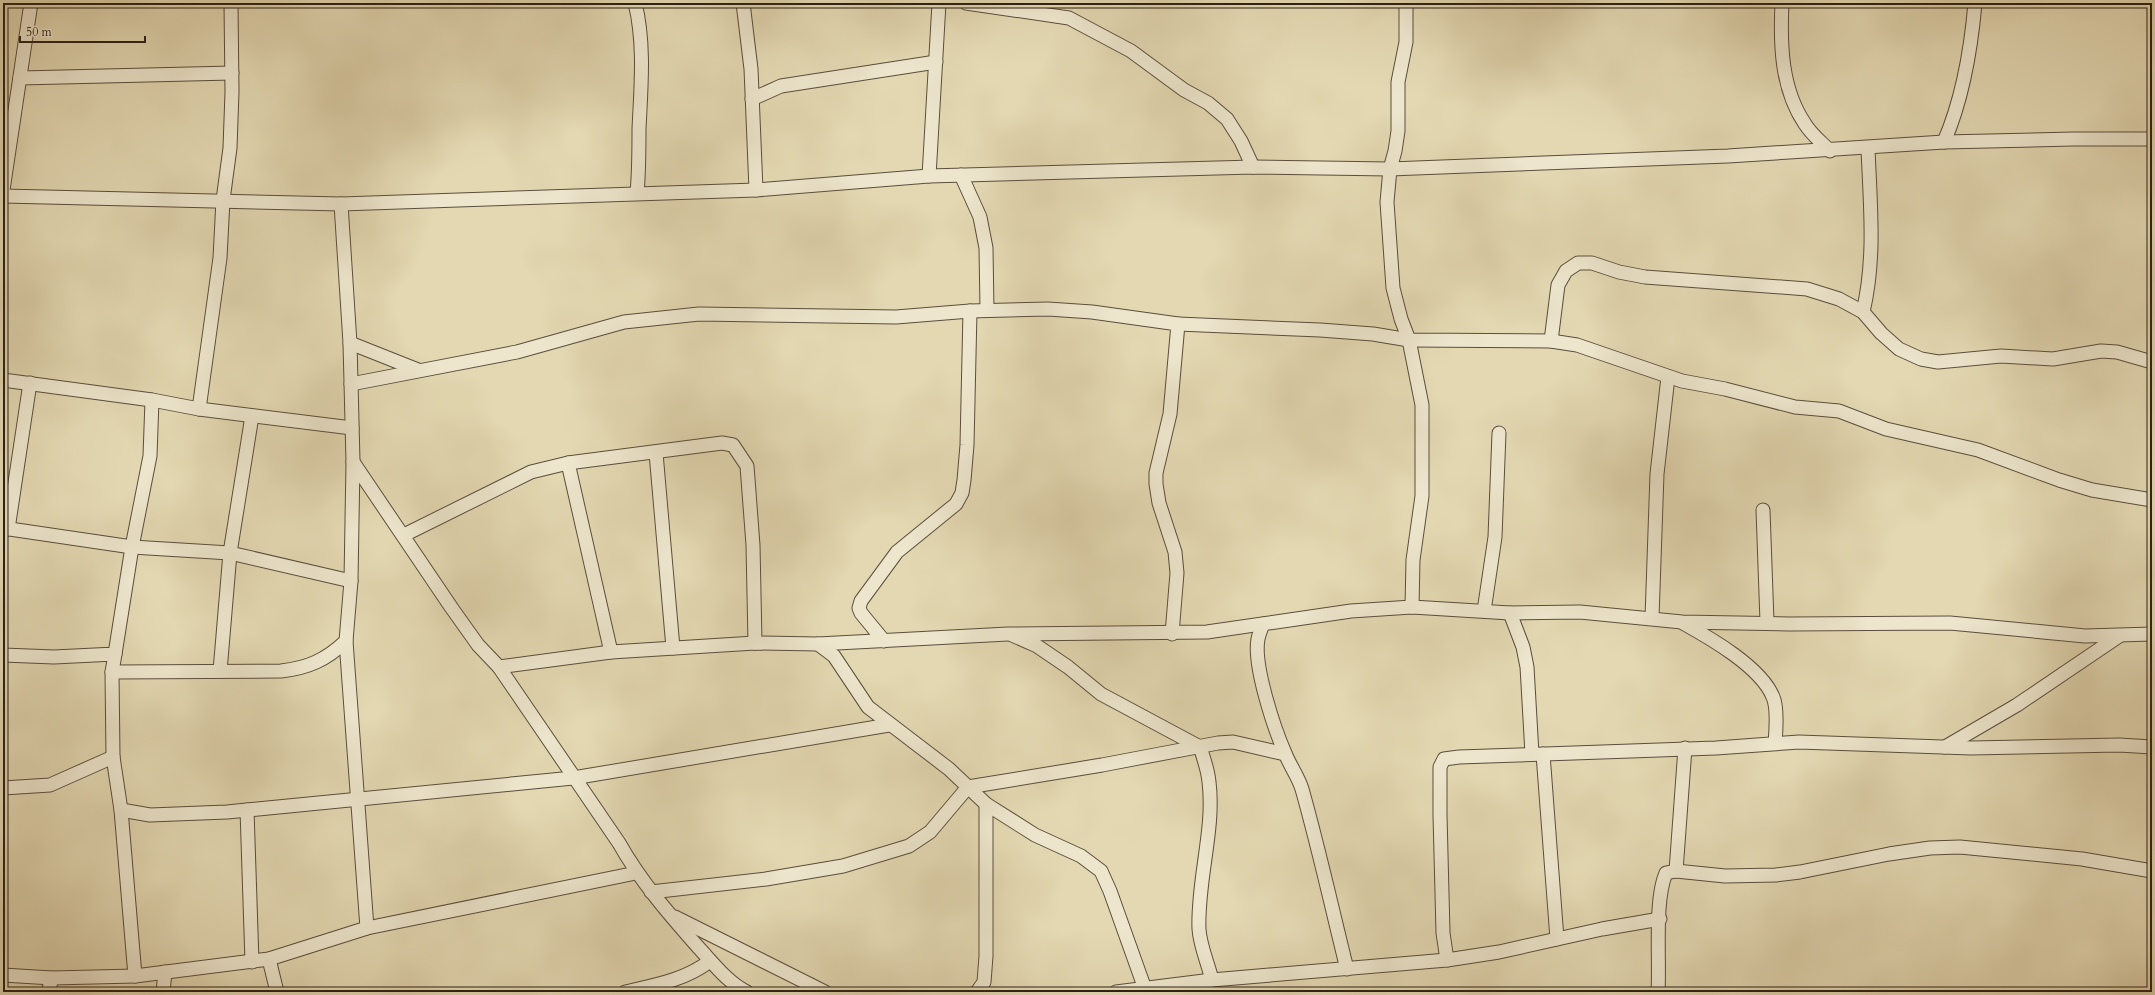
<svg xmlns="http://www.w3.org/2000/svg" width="2155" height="995" font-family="Cardo,serif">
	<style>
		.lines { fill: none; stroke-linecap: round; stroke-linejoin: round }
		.minor-casing { stroke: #5a4e3c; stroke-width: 15 }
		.minor { stroke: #ede6cd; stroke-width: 13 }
	</style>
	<rect width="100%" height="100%" fill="#e3d8b2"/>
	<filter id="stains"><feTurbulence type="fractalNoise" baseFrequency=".005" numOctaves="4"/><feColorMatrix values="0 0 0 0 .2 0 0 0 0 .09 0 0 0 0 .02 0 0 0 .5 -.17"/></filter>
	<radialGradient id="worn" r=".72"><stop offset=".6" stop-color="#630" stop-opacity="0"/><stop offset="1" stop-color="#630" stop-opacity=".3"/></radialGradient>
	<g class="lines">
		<defs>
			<g id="minor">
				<path d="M635 3C645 43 641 87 639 129 639 151 639 172 637 193"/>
				<polyline points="743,3 751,69 756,190"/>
				<polyline points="966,3 1069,18 1131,51 1184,90 1208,103 1227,119 1241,141 1253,167"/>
				<polyline points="1406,3 1406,42 1398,82 1398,131 1395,151 1390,169 1387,202 1393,288 1401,319 1409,340 1422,405 1422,496 1413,560 1412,607"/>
				<path d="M1782 3C1780 44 1781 89 1805 124 1811 134 1821 142 1830 151"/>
				<polyline points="20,78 232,73"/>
				<polyline points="752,99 781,86 936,62"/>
				<path d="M1944 142C1963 98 1971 50 1975 3"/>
				<polyline points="961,175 980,217 986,248 987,310"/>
				<polyline points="929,176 939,3"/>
				<polyline points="3,190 31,3"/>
				<polyline points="3,196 341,204 756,190 929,176 1253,167 1390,169 1728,156 1944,142 2073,139 2152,139"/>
				<polyline points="341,204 350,343 353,462 351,581 346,641 367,928"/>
				<path d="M1863 312C1876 257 1870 203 1868 148"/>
				<polyline points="1178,324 1320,330 1373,334 1409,340 1551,341 1577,345 1682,381 1725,389 1795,407 1839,411 1886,429 1978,450 2059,480 2092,490 2152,500"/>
				<polyline points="1551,341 1558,285 1566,271 1578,263 1592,263 1619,272 1645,277 1807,289 1839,299 1863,312 1881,333 1899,349 1921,359 1938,362 2001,356 2053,359 2101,351 2117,352 2152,362"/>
				<polyline points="350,343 418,370"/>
				<polyline points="3,380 152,400 199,409 352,428"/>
				<polyline points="351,384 517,352 624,322 699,314 896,317 970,311 1048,309 1092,312 1178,324 1170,414 1156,473 1156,484 1159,503 1175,552 1177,573 1172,634"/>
				<polyline points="199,409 220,258 223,200 230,148 232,92 231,3"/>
				<polyline points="656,453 673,648"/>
				<polyline points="353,462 451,607 478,645 499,667 611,652 755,643 818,644 1008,634 1207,632 1351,611 1412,607 1510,613 1580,612 1682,622 1789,624 1950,623 2085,636 2152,634"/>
				<polyline points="568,463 611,652"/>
				<polyline points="1763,510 1767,622"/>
				<polyline points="3,528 132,547 230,553 351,581"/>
				<polyline points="8,529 30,383"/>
				<polyline points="404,535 531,472 568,463 722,443 733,445 747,466 753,545 755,643"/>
				<polyline points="1484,611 1495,537 1499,433"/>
				<polyline points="1510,613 1523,647 1527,667 1532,754"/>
				<polyline points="1652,618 1657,474 1668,377"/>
				<path d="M1683 623C1710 638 1761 667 1773 697 1778 708 1776 731 1775 743"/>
				<path d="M1263 624C1261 629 1259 634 1258 639 1253 665 1274 728 1285 753 1290 766 1298 776 1302 789 1319 849 1332 909 1347 969"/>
				<path d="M1012 635 1037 646 1068 667 1101 694 1200 747C1204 759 1208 770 1209 782 1215 829 1197 881 1199 929 1200 946 1208 963 1212 980"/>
				<polyline points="884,641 861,613 859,608 861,601 897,552 956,504 962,493 964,480 967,445 970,311"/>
				<polyline points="818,644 834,656 868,707 949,769 986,804 1035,835 1081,856 1101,871 1110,891 1145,989"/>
				<polyline points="115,654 112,672 113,757 121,810 135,976"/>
				<polyline points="3,655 54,657 115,654 132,547 150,456 152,400"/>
				<path d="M499 667 619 843C641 882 669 914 698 947 713 963 728 983 747 992"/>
				<polyline points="220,671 230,553 252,416"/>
				<path d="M112 672 281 671C308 668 326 660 346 641"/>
				<polyline points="1945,747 2017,705 2119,636"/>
				<polyline points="1543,754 1557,939"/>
				<polyline points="3,788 50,785 113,757"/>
				<polyline points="121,810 150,815 227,812 573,778 889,725"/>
				<polyline points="247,810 252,962"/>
				<polyline points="1676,871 1685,748"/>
				<polyline points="651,892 766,879 843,866 909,846 930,832 968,787 1102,765 1218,743 1233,742 1285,754"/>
				<polyline points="675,917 825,992"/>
				<polyline points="269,959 277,992"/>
				<polyline points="1447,960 1443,933 1440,815 1440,767 1444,759 1459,757 1716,748 1799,742 1971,748 2119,745 2152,747"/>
				<polyline points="3,975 52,978 135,976 269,959 367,928 636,873"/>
				<polyline points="48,992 52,978"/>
				<polyline points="163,992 165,972"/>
				<path d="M625 992C656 985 685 980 710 961"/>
				<polyline points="977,992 984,982 986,956 986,804"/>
				<polyline points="1116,992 1212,980 1447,960 1499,952 1602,929 1660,919"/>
				<path d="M1658 992C1660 961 1654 900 1666 873L1676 871 1725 876 1776 875 1800 872 1889 854 1930 848 1960 847 2082 859 2152 871"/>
			</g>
		</defs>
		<use href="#minor" class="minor-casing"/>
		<use href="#minor" class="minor"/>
	</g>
	<rect width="2155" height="995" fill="none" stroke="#e3d8b2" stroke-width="16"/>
	<rect x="4" y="4" width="2147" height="987" fill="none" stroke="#2c2015" stroke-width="2"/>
	<rect x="8" y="8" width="2139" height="979" fill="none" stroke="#2c2015"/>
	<path d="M20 36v6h125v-6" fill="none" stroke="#2c2015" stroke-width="2"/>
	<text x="26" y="36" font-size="12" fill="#2c2015" stroke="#ede6cd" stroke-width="3" paint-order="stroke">50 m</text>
	<rect width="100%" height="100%" filter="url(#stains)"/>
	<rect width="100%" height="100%" fill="url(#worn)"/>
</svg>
